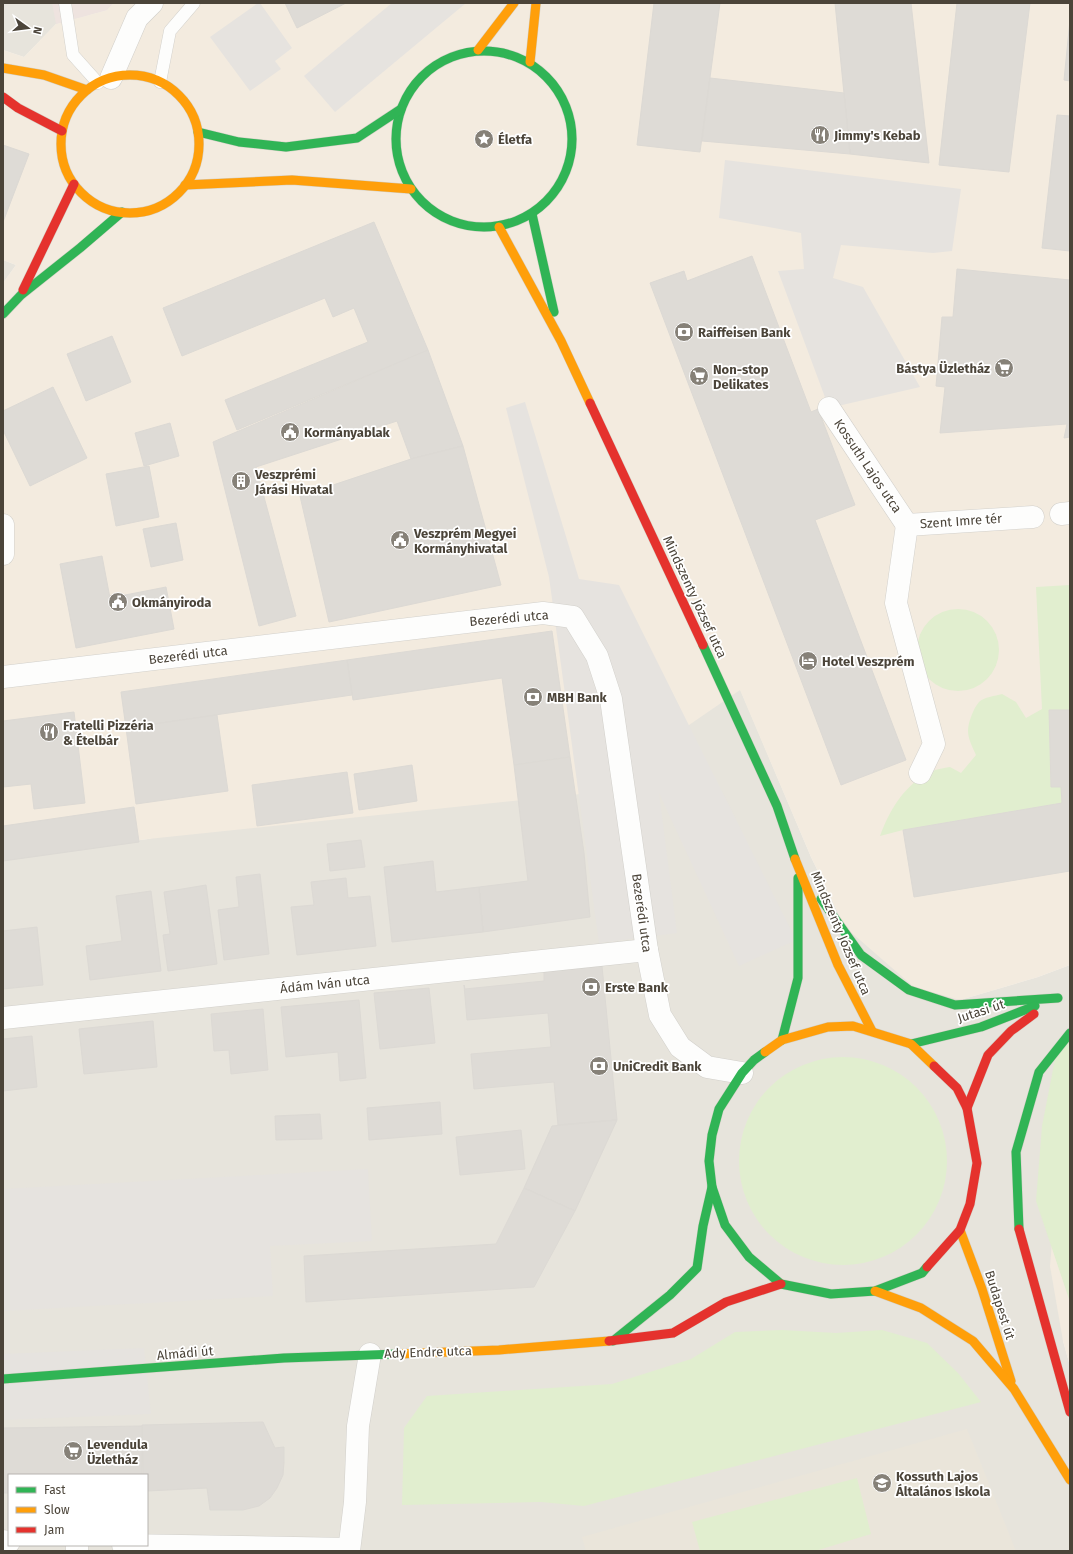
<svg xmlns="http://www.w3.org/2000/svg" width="1073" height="1554" font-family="'Fira Sans',sans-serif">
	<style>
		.residential { fill: #e7e4dc; fill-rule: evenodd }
		.commercial { fill: #f3ebdf }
		.education { fill: #eae5da }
		.medical { fill: #eee3df }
		.green { fill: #e1eecf }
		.parking { fill: #e6e3df }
		.building { fill: #dedbd6; stroke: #dcd9d4 }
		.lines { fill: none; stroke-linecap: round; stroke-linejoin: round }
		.lane-casing { stroke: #d2d0cb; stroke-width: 13 }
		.street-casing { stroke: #d2d0cb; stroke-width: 23 }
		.fast-casing { stroke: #d3cfc5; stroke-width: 10 }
		.slow-casing { stroke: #d3cfc5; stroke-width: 10 }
		.jam-casing { stroke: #d3cfc5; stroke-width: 10 }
		.lane { stroke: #fdfdfc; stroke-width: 12 }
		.street { stroke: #fdfdfc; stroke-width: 22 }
		.fast { stroke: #30b455; stroke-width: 9 }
		.slow { stroke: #ff9f0a; stroke-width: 9 }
		.jam { stroke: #e5322d; stroke-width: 9 }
		.labels { text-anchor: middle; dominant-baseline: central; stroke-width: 3.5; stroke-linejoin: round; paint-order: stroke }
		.poi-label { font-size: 13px; font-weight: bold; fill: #4b4439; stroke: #fff; text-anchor: start }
		.street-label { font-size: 13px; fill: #4b4439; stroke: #fff }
	</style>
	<rect width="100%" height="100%" fill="#f4f2ee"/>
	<g class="residential">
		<polygon points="3,3 113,3 107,10 56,24 24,57 3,50"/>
		<polygon points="3,260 16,265 3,283"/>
		<path d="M740 689 811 857 845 927 960 1000 1038 977 1070 965V1154L1063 1341 1070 1366V1551H3V859L148 839 699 717ZM9 1475H147V1545H9Z"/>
	</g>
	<g class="commercial">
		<polygon points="113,3 1070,3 1070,965 1038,977 960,1000 914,987 845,927 811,857 740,690 590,793 148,839 3,859 3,283 16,265 3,260 3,50 24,57 56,24 107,10"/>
		<polygon points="1070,1154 1070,1366 1063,1341 1050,1266 1057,1184"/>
	</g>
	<polygon class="education" points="967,1429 1016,1551 586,1551 582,1537"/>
	<polygon class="medical" points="52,3 113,3 107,10 56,24"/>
	<g class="green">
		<path d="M1070 585V710H1049L1051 787H1061L1062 803 903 830 880 836C890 809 905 784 932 771 937 769 944 768 950 767L961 773 976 755C973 748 968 739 968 731 968 723 973 709 979 702 984 697 995 696 1002 694L1016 702 1026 718 1042 709 1036 587Z"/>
		<circle cx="958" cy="650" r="41"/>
		<polygon points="1070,1038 1070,1302 1036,1201 1042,1126 1057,1049"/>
		<circle cx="843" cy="1161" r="104"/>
		<polygon points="782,1330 836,1333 882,1330 927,1343 958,1373 981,1402 584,1506 541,1502 402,1505 404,1428 427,1396 612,1384 691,1359 735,1332"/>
		<polygon points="857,1478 871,1534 815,1551 700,1551 692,1522"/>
	</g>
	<g class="parking">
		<polygon points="258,3 260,3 292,48 275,61 281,69 250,91 210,37"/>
		<polygon points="392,3 466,3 335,112 304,76"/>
		<polygon points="725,160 961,189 952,251 933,253 841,245 833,278 863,287 920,387 829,408 778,271 804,269 801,233 719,218"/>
		<polygon points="525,402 579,579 619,585 796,940 739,966 659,793 677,933 599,943 549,577 506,408"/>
		<polygon points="368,1169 372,1241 270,1246 273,1296 3,1311 3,1189"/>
		<polygon points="144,1348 151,1414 3,1420 3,1354"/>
	</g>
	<g class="building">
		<polygon points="285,3 346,3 297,28"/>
		<polygon points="654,3 720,3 700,152 637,145"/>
		<polygon points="835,3 911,3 929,163 850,154"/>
		<polygon points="957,3 1030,3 1009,172 939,165"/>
		<polygon points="1070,20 1070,81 1064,80"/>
		<polygon points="710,78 844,93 850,154 702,141"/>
		<polygon points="1057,115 1070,116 1070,251 1042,248"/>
		<polygon points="3,145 29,154 3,222"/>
		<polygon points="374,222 428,350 237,430 225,400 368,342 354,308 333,317 325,298 182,356 163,308"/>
		<polygon points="752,256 811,412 818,409 855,505 815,520 906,760 841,785 650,283 684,271 687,281"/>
		<polygon points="957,269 1070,280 1070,437 1064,438 1067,424 940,433 945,387 936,386 942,317 953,317"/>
		<polygon points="112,336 131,382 86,401 67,354"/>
		<polygon points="428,350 463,446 411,459 397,421 256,467 296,616 259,626 213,442"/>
		<polygon points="53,387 87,458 30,486 3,430 3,411"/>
		<polygon points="170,423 179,456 144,466 135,433"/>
		<polygon points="463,446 501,585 329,622 300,496 411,459"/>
		<polygon points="149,466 159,517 116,526 106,474"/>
		<polygon points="176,523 183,560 151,567 143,529"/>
		<polygon points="102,556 110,598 166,587 174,629 76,648 60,564"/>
		<polygon points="552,631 570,757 514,765 502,678 353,700 347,660"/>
		<polygon points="347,660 352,695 126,728 121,692"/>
		<polygon points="1049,710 1070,710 1070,871 914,897 903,830 1062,803 1061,787 1051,787"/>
		<polygon points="74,712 85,803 34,809 31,784 3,787 3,721"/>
		<polygon points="217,715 228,791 136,804 126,728"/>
		<polygon points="570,757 584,853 590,917 483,932 479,887 528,881 514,765"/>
		<polygon points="412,765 417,801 359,810 354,774"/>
		<polygon points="347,772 353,813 257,826 252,785"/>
		<polygon points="134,807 139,842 3,861 3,826"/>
		<polygon points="361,840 365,867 330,871 327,844"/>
		<polygon points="433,861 436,892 479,887 483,932 392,942 384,867"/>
		<polygon points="260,874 269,954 224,960 218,910 239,907 236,877"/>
		<polygon points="346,878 348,898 370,896 376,946 297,955 291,907 314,905 311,882"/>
		<polygon points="206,885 217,964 168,971 163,935 170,934 164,892"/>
		<polygon points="151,891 161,971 90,980 86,946 122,941 116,896"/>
		<polygon points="37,927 43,985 3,989 3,931"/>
		<polygon points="602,966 617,1120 558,1125 554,1082 474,1089 471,1054 551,1047 548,1013 467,1020 464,985 465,989 544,981 544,972"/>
		<polygon points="429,988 435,1043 380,1049 374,993"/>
		<polygon points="359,1000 366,1078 340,1081 338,1052 286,1057 281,1007"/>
		<polygon points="263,1009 268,1070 231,1074 229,1050 214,1051 211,1014"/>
		<polygon points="153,1021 157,1067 84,1074 79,1029"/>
		<polygon points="32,1036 37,1087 3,1091 3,1039"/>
		<polygon points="440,1102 442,1134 369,1140 367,1108"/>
		<polygon points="320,1114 322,1139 276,1140 275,1116"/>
		<polygon points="617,1120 575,1211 524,1188 552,1126"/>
		<polygon points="521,1130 525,1169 460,1175 456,1137"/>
		<polygon points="524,1188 575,1211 534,1287 306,1302 304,1256 496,1244"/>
		<polygon points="263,1422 275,1448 284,1447 284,1462 283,1475 277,1488 270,1498 259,1506 243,1510 210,1510 207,1488 147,1491 147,1475 143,1475 142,1425"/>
		<polygon points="142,1426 142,1475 9,1475 9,1493 3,1493 3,1428"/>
	</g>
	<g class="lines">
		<defs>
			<g id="lane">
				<polyline points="65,3 73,55 98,83"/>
				<polyline points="160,82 170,31 194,3"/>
			</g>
			<g id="street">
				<polyline points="111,78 137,18 152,3"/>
				<polyline points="829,408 907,525"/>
				<polyline points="1061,514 1070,513"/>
				<polyline points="3,525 3,554"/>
				<polyline points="3,677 543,613 573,617 597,656 611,699 647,950 660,1015 680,1047 707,1067 742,1073"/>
				<polyline points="920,773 934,744 896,603 907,525 1033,517"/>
				<polyline points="3,1018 647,950"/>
				<polyline points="3,1541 9,1542"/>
				<polyline points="77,1545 77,1551"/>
				<polyline points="123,1545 349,1549"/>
				<polyline points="349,1551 355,1502 358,1426 370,1354"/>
			</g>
			<g id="fast">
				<circle cx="484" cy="139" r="88"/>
				<polyline points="198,132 239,142 286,147 357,138 401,109"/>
				<polyline points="532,214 554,312"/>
				<polyline points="3,314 21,295 80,248 122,212"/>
				<polyline points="703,645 777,806 795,859"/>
				<polyline points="821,899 861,955 909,990 955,1005 1058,998"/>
				<polyline points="782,1040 798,978 798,878"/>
				<polyline points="911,1044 981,1027 1035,1006"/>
				<polyline points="712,1187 725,1225 749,1257 781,1284 831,1294 875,1291 922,1273 927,1267"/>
				<polyline points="1019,1229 1016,1152 1039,1072 1070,1033"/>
				<polyline points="613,1341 670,1295 697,1268 703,1226 712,1187 709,1161 712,1135 719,1109 742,1073 754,1060 765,1052"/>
				<polyline points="3,1379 284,1358 398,1354"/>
			</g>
			<g id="slow">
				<polyline points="478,50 514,3"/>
				<polyline points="530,62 536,3"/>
				<polyline points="3,68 44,75 87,90"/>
				<circle cx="130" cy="144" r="69"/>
				<polyline points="185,185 292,180 411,189"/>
				<polyline points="499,227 561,341 590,403"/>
				<polyline points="795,859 838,965 872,1031"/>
				<polyline points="765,1052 782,1040 828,1027 853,1026 911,1044 934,1066"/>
				<polyline points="960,1230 982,1289 1011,1381"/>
				<polyline points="875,1291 921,1308 973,1341 1014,1389 1070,1480"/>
				<polyline points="398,1354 499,1350 609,1341"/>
			</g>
			<g id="jam">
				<polyline points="3,97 18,108 62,131"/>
				<polyline points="23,290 74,184"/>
				<polyline points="590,403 703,645"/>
				<polyline points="967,1108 988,1055 1011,1031 1034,1014"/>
				<polyline points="1019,1229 1070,1412"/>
				<polyline points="927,1267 960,1230 970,1204 977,1163 967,1108 957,1088 934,1066"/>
				<polyline points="609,1341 673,1333 726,1302 781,1284"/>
			</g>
		</defs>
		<use href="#lane" class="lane-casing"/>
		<use href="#street" class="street-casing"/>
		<use href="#fast" class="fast-casing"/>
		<use href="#slow" class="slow-casing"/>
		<use href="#jam" class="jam-casing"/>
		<use href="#lane" class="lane"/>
		<use href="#street" class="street"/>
		<use href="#fast" class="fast"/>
		<use href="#slow" class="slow"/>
		<use href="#jam" class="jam"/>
	</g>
	<defs>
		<symbol id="restaurant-disc" viewBox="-11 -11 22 22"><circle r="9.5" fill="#868178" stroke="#fff"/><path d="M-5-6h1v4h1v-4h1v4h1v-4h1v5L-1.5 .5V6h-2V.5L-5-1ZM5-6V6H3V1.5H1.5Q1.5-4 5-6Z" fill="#fff"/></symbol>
		<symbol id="sight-disc" viewBox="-11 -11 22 22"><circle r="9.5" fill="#868178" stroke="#fff"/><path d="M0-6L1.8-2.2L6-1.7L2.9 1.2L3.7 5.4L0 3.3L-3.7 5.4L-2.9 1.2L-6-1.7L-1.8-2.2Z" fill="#fff"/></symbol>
		<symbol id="bank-disc" viewBox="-11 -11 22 22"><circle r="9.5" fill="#868178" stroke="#fff"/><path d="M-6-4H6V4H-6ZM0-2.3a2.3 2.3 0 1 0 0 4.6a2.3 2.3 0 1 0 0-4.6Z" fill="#fff"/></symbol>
		<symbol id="supermarket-disc" viewBox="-11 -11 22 22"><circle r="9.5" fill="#868178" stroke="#fff"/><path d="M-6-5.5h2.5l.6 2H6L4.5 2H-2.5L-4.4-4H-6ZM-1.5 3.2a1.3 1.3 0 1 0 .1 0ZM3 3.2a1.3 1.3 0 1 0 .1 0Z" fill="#fff"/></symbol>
		<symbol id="civic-disc" viewBox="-11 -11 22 22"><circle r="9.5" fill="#868178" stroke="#fff"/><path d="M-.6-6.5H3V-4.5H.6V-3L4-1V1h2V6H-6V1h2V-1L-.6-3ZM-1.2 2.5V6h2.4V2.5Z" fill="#fff"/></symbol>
		<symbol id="building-disc" viewBox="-11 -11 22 22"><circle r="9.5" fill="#868178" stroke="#fff"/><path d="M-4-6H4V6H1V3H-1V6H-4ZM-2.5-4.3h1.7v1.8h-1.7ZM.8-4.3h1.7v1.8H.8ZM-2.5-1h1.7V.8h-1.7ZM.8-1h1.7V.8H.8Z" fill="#fff"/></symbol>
		<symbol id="hotel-disc" viewBox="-11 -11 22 22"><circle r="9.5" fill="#868178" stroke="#fff"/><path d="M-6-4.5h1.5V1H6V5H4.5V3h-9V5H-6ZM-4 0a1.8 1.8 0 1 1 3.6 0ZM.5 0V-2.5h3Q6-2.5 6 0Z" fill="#fff"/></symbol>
		<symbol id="school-disc" viewBox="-11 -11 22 22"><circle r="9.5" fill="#868178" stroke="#fff"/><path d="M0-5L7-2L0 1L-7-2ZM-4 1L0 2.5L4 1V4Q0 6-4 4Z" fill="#fff"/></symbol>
	</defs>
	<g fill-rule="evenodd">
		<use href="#restaurant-disc" x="809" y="124" width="22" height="22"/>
		<use href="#sight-disc" x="473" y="128" width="22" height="22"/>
		<use href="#bank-disc" x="673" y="321" width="22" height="22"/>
		<use href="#supermarket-disc" x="993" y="357" width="22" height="22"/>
		<use href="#supermarket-disc" x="688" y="365" width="22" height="22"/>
		<use href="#civic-disc" x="279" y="421" width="22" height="22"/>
		<use href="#building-disc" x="230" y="470" width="22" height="22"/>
		<use href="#civic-disc" x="389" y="529" width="22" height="22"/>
		<use href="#civic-disc" x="107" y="591" width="22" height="22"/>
		<use href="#hotel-disc" x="797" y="650" width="22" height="22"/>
		<use href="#bank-disc" x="522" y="686" width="22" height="22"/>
		<use href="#restaurant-disc" x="38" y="721" width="22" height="22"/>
		<use href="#bank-disc" x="580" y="976" width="22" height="22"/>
		<use href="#bank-disc" x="588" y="1055" width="22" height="22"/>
		<use href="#supermarket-disc" x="62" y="1440" width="22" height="22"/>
		<use href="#school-disc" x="871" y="1472" width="22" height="22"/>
	</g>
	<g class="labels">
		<g class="poi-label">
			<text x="834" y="135">Jimmy's Kebab</text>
			<text x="498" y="139">Életfa</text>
			<text x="698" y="332">Raiffeisen Bank</text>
			<text x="990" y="368" text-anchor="end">Bástya Üzletház</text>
			<text x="713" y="369">Non-stop<tspan x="713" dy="15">Delikates</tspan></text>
			<text x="304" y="432">Kormányablak</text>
			<text x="255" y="474">Veszprémi<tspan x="255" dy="15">Járási Hivatal</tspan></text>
			<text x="414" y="533">Veszprém Megyei<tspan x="414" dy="15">Kormányhivatal</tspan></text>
			<text x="132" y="602">Okmányiroda</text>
			<text x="822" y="661">Hotel Veszprém</text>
			<text x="547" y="697">MBH Bank</text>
			<text x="63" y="725">Fratelli Pizzéria<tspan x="63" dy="15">&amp; Ételbár</tspan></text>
			<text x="605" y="987">Erste Bank</text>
			<text x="613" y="1066">UniCredit Bank</text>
			<text x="87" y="1444">Levendula<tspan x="87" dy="15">Üzletház</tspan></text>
			<text x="896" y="1476">Kossuth Lajos<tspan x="896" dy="15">Általános Iskola</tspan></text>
		</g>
		<g class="street-label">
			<text transform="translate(868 466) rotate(56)">Kossuth Lajos utca</text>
			<text transform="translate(961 521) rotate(-4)">Szent Imre tér</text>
			<text transform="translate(695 597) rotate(65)">Mindszenty József utca</text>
			<text transform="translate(509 618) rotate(-5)">Bezerédi utca</text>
			<text transform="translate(188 655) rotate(-7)">Bezerédi utca</text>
			<text transform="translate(642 913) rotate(82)">Bezerédi utca</text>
			<text transform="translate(841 933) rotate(67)">Mindszenty József utca</text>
			<text transform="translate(325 984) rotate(-6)">Ádám Iván utca</text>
			<text transform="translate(981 1011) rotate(-18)">Jutasi út</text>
			<text transform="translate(1000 1305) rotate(72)">Budapest út</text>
			<text transform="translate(428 1352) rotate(-2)">Ady Endre utca</text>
			<text transform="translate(185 1353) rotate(-5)">Almádi út</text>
		</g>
	</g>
	<rect width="1073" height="1554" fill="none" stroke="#4b4439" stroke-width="8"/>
	<rect x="8" y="1474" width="140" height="72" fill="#ffffff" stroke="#b7b4b0"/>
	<rect x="16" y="1487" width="20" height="6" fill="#30b455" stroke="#b7b4b0"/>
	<text x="44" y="1494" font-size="12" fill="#4b4439">Fast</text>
	<rect x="16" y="1507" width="20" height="6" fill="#ff9f0a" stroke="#b7b4b0"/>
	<text x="44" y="1514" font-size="12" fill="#4b4439">Slow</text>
	<rect x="16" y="1527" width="20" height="6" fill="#e5322d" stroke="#b7b4b0"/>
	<text x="44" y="1534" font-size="12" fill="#4b4439">Jam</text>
	<g transform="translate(28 28) rotate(104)" stroke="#ffffff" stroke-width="3" paint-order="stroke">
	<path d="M0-3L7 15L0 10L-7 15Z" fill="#4b4439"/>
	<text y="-6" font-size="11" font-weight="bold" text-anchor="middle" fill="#4b4439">N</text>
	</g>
</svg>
